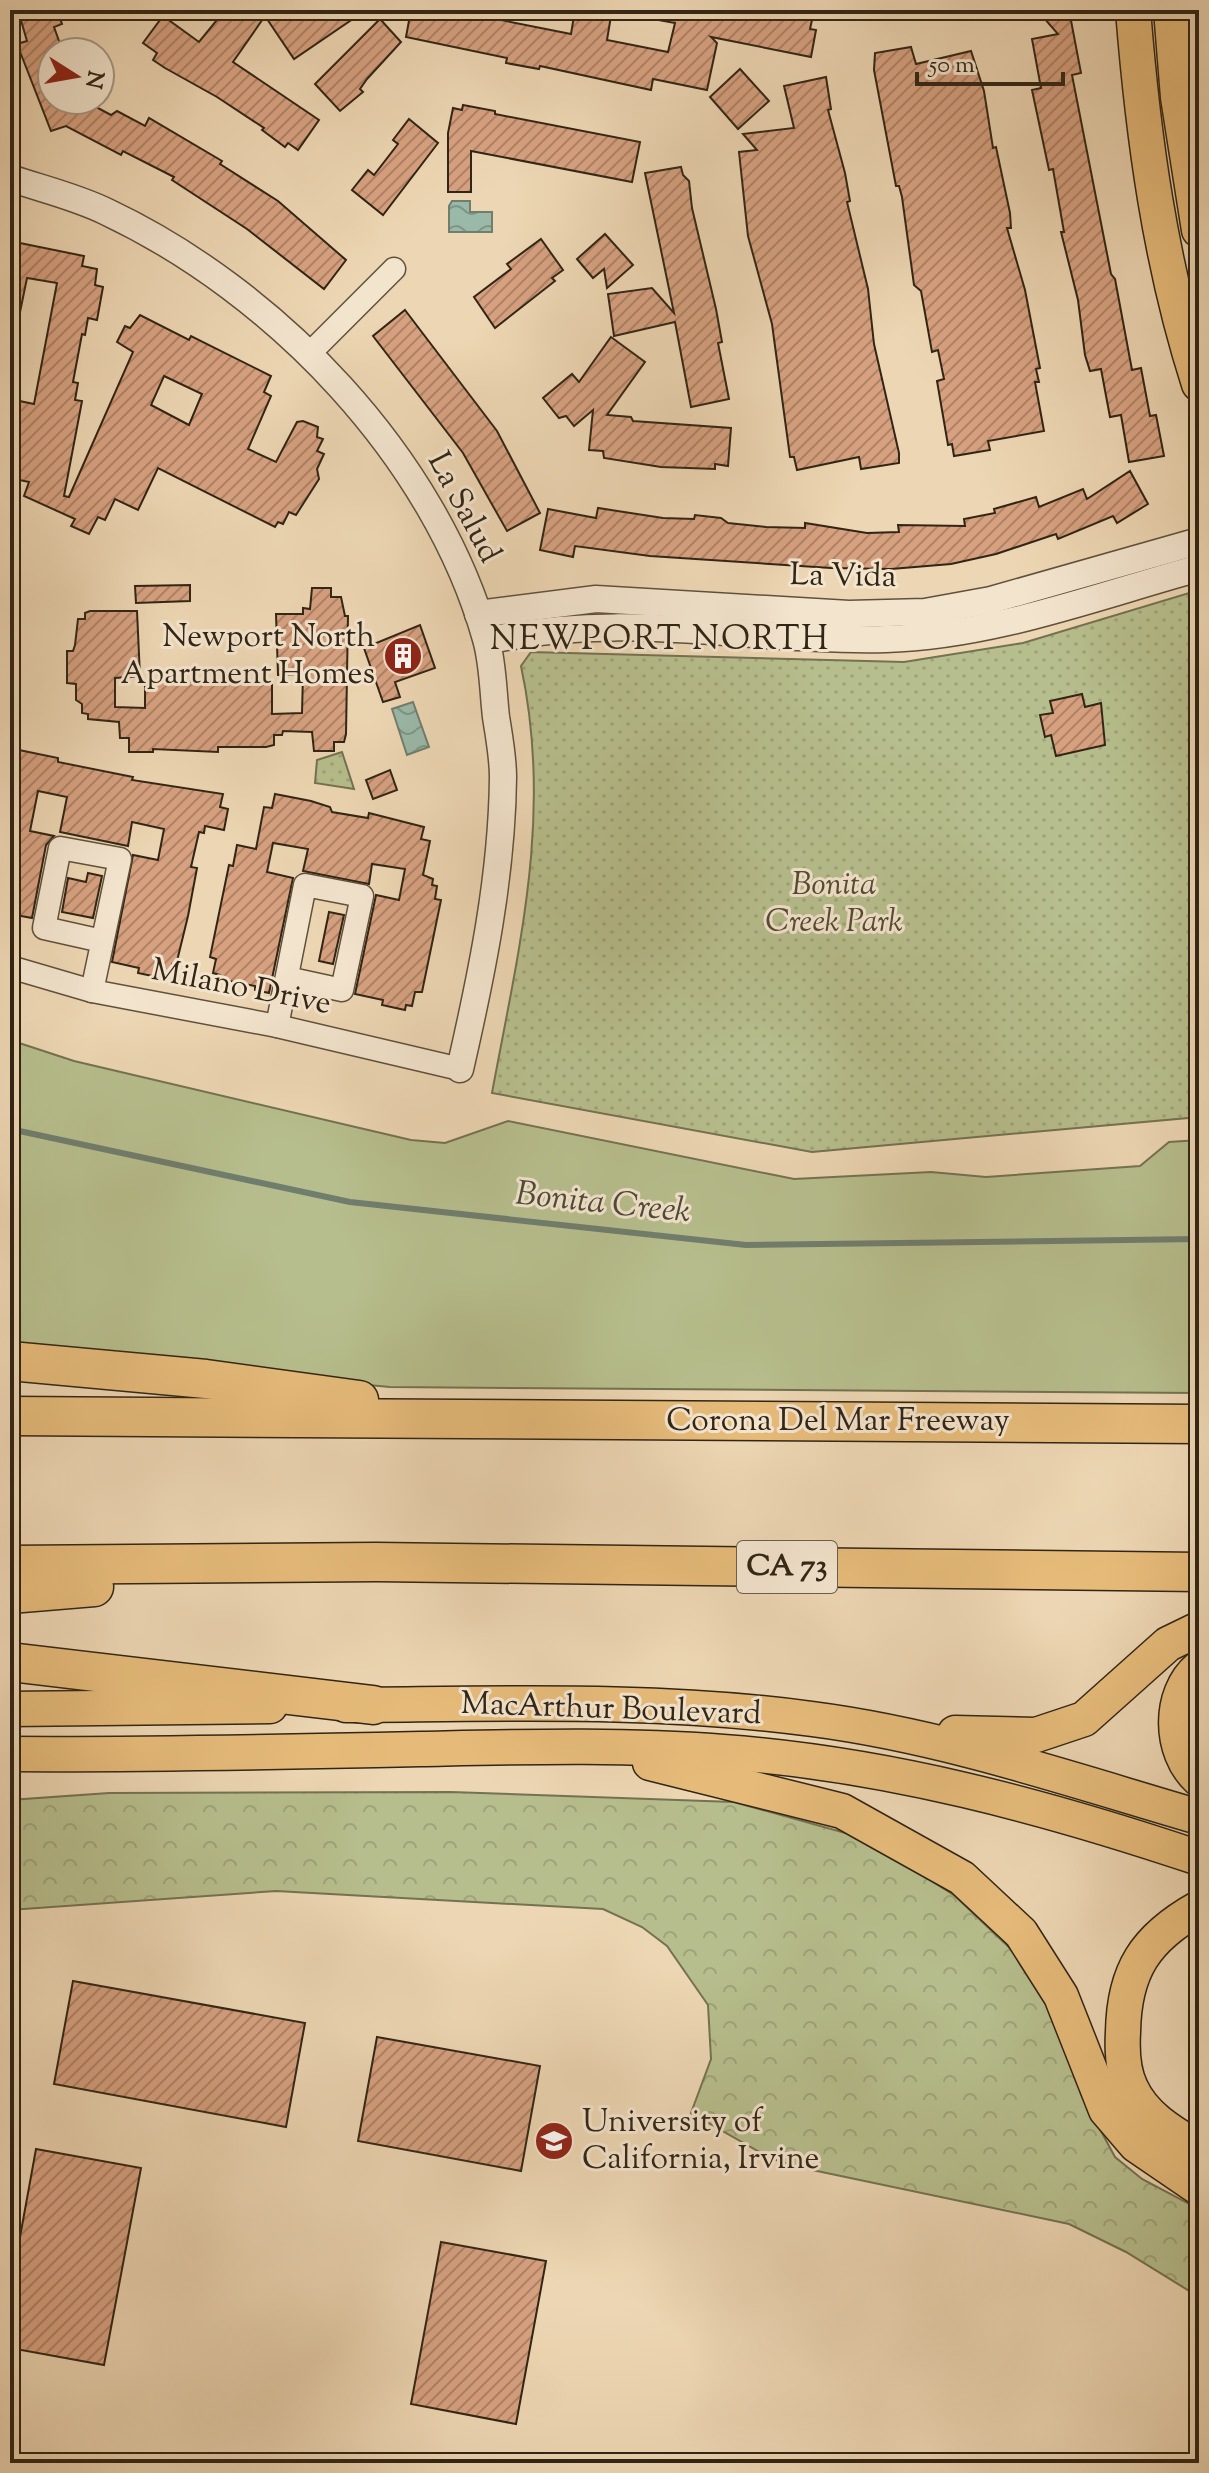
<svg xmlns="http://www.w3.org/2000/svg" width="1209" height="2473" font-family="'Sorts Mill Goudy',serif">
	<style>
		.green { fill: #b7be8d; stroke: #747251; stroke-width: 2 }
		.forest { fill: url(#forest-crowns); stroke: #747251; stroke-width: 2 }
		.park { fill: url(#park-dots); stroke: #747251; stroke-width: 2 }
		.water { fill: url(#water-waves); stroke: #707e6e; stroke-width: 2 }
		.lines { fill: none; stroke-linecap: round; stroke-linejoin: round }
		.stream { stroke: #707e6e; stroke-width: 6 }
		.building { fill: url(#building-hatch); stroke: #312515; stroke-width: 2; fill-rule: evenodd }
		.minor-casing { stroke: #60513c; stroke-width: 25 }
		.tertiary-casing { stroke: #60513c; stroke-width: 29 }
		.primary-casing { stroke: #312515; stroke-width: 37 }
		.motorway-casing { stroke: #312515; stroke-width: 41 }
		.minor { stroke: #f3e4ce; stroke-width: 22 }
		.tertiary { stroke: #f3e4ce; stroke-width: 26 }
		.primary { stroke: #e6bb7a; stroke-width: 34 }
		.motorway { stroke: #e6bb7a; stroke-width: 38 }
		.labels { text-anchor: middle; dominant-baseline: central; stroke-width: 6; stroke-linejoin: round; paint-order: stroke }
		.shield { fill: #f3e4ce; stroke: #6b5e4c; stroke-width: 2 }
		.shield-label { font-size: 30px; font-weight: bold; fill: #312515 }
		.street-label { font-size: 32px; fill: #312515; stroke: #f3e4ce }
		.poi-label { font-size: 32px; fill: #312515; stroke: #f3e4ce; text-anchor: end }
		.park-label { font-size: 32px; font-style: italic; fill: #524b33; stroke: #f3e4ce }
		.neighbourhood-label { font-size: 34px; letter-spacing: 2px; fill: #312515; stroke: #f3e4ce }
		.water-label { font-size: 34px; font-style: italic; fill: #4b4a3a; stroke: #f3e4ce }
	</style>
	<defs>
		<pattern id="forest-crowns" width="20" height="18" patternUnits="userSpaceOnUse" patternTransform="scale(2)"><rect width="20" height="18" fill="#b7be8d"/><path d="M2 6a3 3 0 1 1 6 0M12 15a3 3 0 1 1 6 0" fill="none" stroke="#9ea379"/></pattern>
		<pattern id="park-dots" width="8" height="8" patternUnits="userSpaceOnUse" patternTransform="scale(2)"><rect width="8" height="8" fill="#b7be8d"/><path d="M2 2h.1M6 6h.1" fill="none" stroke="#9ea379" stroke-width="1.8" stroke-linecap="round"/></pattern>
		<pattern id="water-waves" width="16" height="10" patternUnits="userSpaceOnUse" patternTransform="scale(2)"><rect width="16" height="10" fill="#9ab9a9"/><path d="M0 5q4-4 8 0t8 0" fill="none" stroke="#7e9688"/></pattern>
		<pattern id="building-hatch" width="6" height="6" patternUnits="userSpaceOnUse" patternTransform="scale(2)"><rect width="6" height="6" fill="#d7a180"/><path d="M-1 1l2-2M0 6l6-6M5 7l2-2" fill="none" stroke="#af8368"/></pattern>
	</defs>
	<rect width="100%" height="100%" fill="#edd6b3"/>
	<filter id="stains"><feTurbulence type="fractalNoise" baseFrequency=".0025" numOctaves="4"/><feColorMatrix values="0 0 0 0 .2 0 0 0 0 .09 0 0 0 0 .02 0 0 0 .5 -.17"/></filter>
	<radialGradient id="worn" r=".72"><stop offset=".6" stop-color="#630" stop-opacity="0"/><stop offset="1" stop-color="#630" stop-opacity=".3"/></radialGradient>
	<polygon class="green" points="10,1040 74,1061 411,1140 445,1143 508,1121 794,1179 931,1172 986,1177 1140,1166 1169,1142 1199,1140 1199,1393 390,1387 10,1352"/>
	<polygon class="forest" points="451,1792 734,1802 849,1834 895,1857 955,1896 1015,1953 1037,1985 1068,2052 1081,2094 1115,2157 1142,2179 1199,2209 1199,2297 1126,2252 1069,2224 798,2167 770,2158 691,2113 711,2059 708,2005 667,1946 642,1927 603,1909 276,1891 10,1910 10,1800 109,1793"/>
	<g class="park">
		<path d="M1199 590V1117L812 1152 492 1093C519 947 553 815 521 666L531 652 904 662 1023 643Z"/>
		<polygon points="342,752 354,789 315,783 317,760"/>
	</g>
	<g class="water">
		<polygon points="452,201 470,201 470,212 492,212 492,232 449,232 449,206"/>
		<polygon points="413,702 429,747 407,755 392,709"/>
	</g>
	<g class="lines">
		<polyline class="stream" points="10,1129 350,1202 746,1245 1199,1239"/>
	</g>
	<g class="building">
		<polygon points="18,10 57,10 62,24 54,27 63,52 52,52 52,100 83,100 111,115 117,111 145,126 149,118 222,161 220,164 278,201 346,260 324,289 247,229 172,180 174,177 123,151 121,155 66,126 51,131 17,44 27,41"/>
		<polygon points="225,10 366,10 294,59 265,16 233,62 319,120 298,150 288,143 285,147 262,130 264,128 217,97 165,68 153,60 157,53 143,43 163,16 199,42"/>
		<polygon points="411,10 497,10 502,14 501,20 571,34 575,10 612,10 607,40 668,52 675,23 647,18 647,10 771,10 812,20 810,29 816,30 811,57 711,37 717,43 707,90 653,79 651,90 540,66 539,69 506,63 507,58 406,37"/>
		<polygon points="1037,10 1069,10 1081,73 1072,75 1111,274 1115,279 1132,370 1141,368 1150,416 1156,415 1164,456 1129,462 1121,415 1110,417 1101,369 1090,371 1085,355 1078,300 1061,232 1064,232 1053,169 1049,170 1032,90 1041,88 1032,39 1058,34"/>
		<polygon points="380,19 401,42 367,79 360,89 363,92 340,111 315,84"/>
		<polygon points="911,47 916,64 971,51 984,91 993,148 996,147 1010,213 1011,228 1007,228 1025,290 1040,368 1036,369 1039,382 1035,382 1044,431 988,441 990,450 954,456 952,444 948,445 937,381 944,379 938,350 932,352 921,291 914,285 902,197 899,186 896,186 874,70 875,53"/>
		<polygon points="740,69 769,101 738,129 710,97"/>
		<polygon points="826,77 831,109 828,110 845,173 850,201 847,202 868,289 874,344 899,453 899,463 861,469 859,457 797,470 794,457 790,457 772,324 748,236 739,152 757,150 743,134 794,128 784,86"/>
		<polygon points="463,105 495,111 495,114 640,142 632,182 471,151 471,192 448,192 448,133 453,108 462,110"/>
		<polygon points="409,119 438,143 383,215 352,190 368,170 374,175 398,144 393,140"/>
		<polygon points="681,167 683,175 689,181 692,208 716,309 722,342 718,343 729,399 691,407 675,322 614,336 608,294 652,288 674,313 645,173"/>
		<polygon points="605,234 633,265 607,288 604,269 593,278 577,259"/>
		<polygon points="541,239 563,270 552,278 555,281 495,328 474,297 511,269 507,264"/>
		<path d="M10 241 84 256 82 266 97 269 95 285 103 287 97 320 88 318 85 335 82 334 73 382 78 383 75 400 82 401 64 496 69 497 133 352 117 342 125 326 130 328 140 315 189 340 191 336 271 376 264 392 271 396 248 449 276 462 297 422 303 421 318 427 317 437 323 439 317 451 324 454 317 469 319 479 296 515 289 512 283 524 278 522 275 527 158 468 138 510 115 499 105 520 98 517 89 534 71 526 75 519 24 496 29 482 10 478V399L34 404 57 283 27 278 18 322 10 321ZM164 376 202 394 189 425 151 405Z"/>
		<polygon points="405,310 497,431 540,513 507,531 463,453 373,336"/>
		<polygon points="611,337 645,362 607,415 631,417 633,421 731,428 728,466 715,464 715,469 661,467 604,458 603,451 589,450 593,410 574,426 566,416 559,418 543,398 572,374 579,382"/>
		<polygon points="1130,471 1148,504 1117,523 1113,516 1058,539 1056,534 996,554 951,564 891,569 831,568 650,556 575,546 573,557 540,550 548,509 596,518 598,508 663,518 694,519 695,515 721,518 728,523 766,527 805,528 805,523 867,533 899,532 898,525 965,526 964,519 995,513 994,509 1036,497 1039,507 1083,489 1087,499"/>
		<polygon points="190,585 190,601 136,603 135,586"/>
		<polygon points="312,588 331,588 331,597 341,597 345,616 348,616 346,734 344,742 334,742 334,751 314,751 312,732 283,731 282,735 274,735 274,745 266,747 218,747 218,752 153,749 153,752 129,752 129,738 120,738 119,722 88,719 88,714 82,713 82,704 76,700 76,684 67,683 67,651 73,651 75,645 78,619 85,619 85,613 90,611 137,611 140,676 115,678 115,707 145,708 145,682 272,681 272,714 302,713 303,674 278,675 276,614 303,614 303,608 310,609"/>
		<polygon points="420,625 435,668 395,682 400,697 383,702 364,648"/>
		<polygon points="1082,694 1085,707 1101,703 1105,745 1056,756 1051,735 1045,737 1040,715 1053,713 1050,701"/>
		<polygon points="19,750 58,758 58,762 133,777 132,780 223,794 220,807 228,809 224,830 205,826 204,833 199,832 191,867 197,868 188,916 176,965 172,964 170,974 163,972 162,978 138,973 139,968 112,962 133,855 158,860 164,829 132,822 128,846 60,832 67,797 38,791 30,831 54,836 46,845 32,918 10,914 10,780"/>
		<polygon points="390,770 397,790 373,799 366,780"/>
		<polygon points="275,794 311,801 330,807 332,812 368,818 369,813 424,827 421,839 430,841 423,875 433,879 432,885 437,886 435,899 441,900 422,992 415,992 412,1006 406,1005 405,1010 382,1005 383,1000 355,994 376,895 399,900 405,869 372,864 369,884 303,871 308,849 273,843 267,872 293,878 269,993 255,990 255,986 219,979 220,975 213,973 216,959 210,957 229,865 233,866 237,845 256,849 264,807 272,808"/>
		<polygon points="88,873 102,876 93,918 62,912 68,878 86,882"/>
		<polygon points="329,912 344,915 333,964 319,961"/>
		<polygon points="73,1981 305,2023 286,2127 54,2084"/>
		<polygon points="377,2037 540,2066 521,2171 358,2141"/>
		<polygon points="36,2149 141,2168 104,2365 10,2348 10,2292"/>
		<polygon points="441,2242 546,2261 516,2424 411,2404"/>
	</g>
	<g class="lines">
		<defs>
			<g id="minor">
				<polyline points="309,354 394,269"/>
				<polyline points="10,967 92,991 277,1026 460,1069"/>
				<polyline points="92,991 120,859 60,848 44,928 102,941"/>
				<polyline points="277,1026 305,885 362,896 342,990 287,978"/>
			</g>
			<g id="tertiary">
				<path d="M10 178C42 189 77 197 107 212 276 292 435 457 486 639 493 663 493 691 496 717 499 736 503 757 503 777 502 876 482 973 460 1069"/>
				<polyline points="478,614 596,599 849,614 925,612 991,600 1199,541"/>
				<path d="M487 641C621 610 751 642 886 639 993 636 1097 596 1199 568"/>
			</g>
			<g id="primary">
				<path d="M1133 10C1143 136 1160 263 1199 384"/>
				<polyline points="1171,10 1178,97 1199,230"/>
				<path d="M1199 1668C1168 1694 1169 1752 1199 1779"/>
				<path d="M346 1705C501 1704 658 1698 812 1719 944 1736 1072 1780 1199 1817"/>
				<polyline points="10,1709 270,1706"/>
				<polyline points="955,1733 1036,1735 1084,1719 1168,1644 1199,1629"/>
				<path d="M10 1754C147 1755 284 1752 421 1749 521 1747 622 1744 723 1752 887 1764 1044 1806 1199 1858"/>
				<polyline points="650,1763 842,1811 962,1878 1021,1933 1061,1996 1106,2110 1136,2145 1199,2188"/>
				<path d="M1199 1908C1145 1938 1124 1971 1123 2032 1122 2049 1123 2072 1131 2088 1144 2117 1173 2133 1199 2149"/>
			</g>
			<g id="motorway">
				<polyline points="10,1361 206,1379 359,1400"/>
				<polyline points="10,1416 1199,1424"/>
				<polyline points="10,1565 376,1562 1199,1572"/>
				<polyline points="10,1594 94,1587"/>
				<polyline points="10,1662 373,1705"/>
			</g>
		</defs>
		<use href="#minor" class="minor-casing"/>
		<use href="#tertiary" class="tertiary-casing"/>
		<use href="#primary" class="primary-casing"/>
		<use href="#motorway" class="motorway-casing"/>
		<use href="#minor" class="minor"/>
		<use href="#tertiary" class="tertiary"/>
		<use href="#primary" class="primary"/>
		<use href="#motorway" class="motorway"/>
	</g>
	<defs>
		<symbol id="building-disc" viewBox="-11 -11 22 22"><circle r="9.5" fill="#8f2418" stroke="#f3e4ce"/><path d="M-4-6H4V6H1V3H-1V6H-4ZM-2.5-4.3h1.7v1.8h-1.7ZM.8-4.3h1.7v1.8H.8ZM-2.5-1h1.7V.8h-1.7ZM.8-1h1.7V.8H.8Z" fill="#fff"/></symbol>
		<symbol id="university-disc" viewBox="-11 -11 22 22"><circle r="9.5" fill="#8f2418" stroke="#f3e4ce"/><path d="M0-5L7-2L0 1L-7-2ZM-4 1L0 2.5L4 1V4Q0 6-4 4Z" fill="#fff"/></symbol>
	</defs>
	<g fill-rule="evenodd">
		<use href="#building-disc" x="381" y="634" width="44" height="44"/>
		<use href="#university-disc" x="532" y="2119" width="44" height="44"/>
	</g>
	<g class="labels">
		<rect class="shield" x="737" y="1541" width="100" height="52" rx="6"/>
		<g class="shield-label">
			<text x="787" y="1567">CA 73</text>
		</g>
		<g class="street-label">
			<text transform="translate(463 508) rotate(62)">La Salud</text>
			<text transform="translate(843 577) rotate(1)">La Vida</text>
			<text transform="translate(241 988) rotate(11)">Milano Drive</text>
			<text x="838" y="1422">Corona Del Mar Freeway</text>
			<text transform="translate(611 1710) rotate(2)">MacArthur Boulevard</text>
		</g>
		<g class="poi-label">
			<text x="375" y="638">Newport North<tspan x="375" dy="37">Apartment Homes</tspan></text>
			<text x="582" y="2123" text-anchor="start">University of<tspan x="582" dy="37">California, Irvine</tspan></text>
		</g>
		<g class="park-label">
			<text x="834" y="886">Bonita<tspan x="834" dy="37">Creek Park</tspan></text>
		</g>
		<g class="neighbourhood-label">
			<text x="660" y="640">NEWPORT NORTH</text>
		</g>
		<g class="water-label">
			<text transform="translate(603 1204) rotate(6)">Bonita Creek</text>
		</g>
	</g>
	<rect width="1209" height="2473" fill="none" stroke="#edd6b3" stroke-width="40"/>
	<rect x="12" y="12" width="1185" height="2449" fill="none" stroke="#312515" stroke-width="4"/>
	<rect x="20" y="20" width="1169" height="2433" fill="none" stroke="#312515" stroke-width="2"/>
	<g transform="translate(76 76) rotate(101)"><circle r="38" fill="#f3e4ce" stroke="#a59884" stroke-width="2"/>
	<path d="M0-6L14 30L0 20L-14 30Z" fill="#8f2418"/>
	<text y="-12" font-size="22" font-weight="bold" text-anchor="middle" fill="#312515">N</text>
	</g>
	<path d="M917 72v12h146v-12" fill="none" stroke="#312515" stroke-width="4"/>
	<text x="929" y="72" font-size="24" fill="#312515" stroke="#f3e4ce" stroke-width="6" paint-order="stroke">50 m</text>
	<rect width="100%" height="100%" filter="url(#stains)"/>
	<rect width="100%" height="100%" fill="url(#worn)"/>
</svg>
